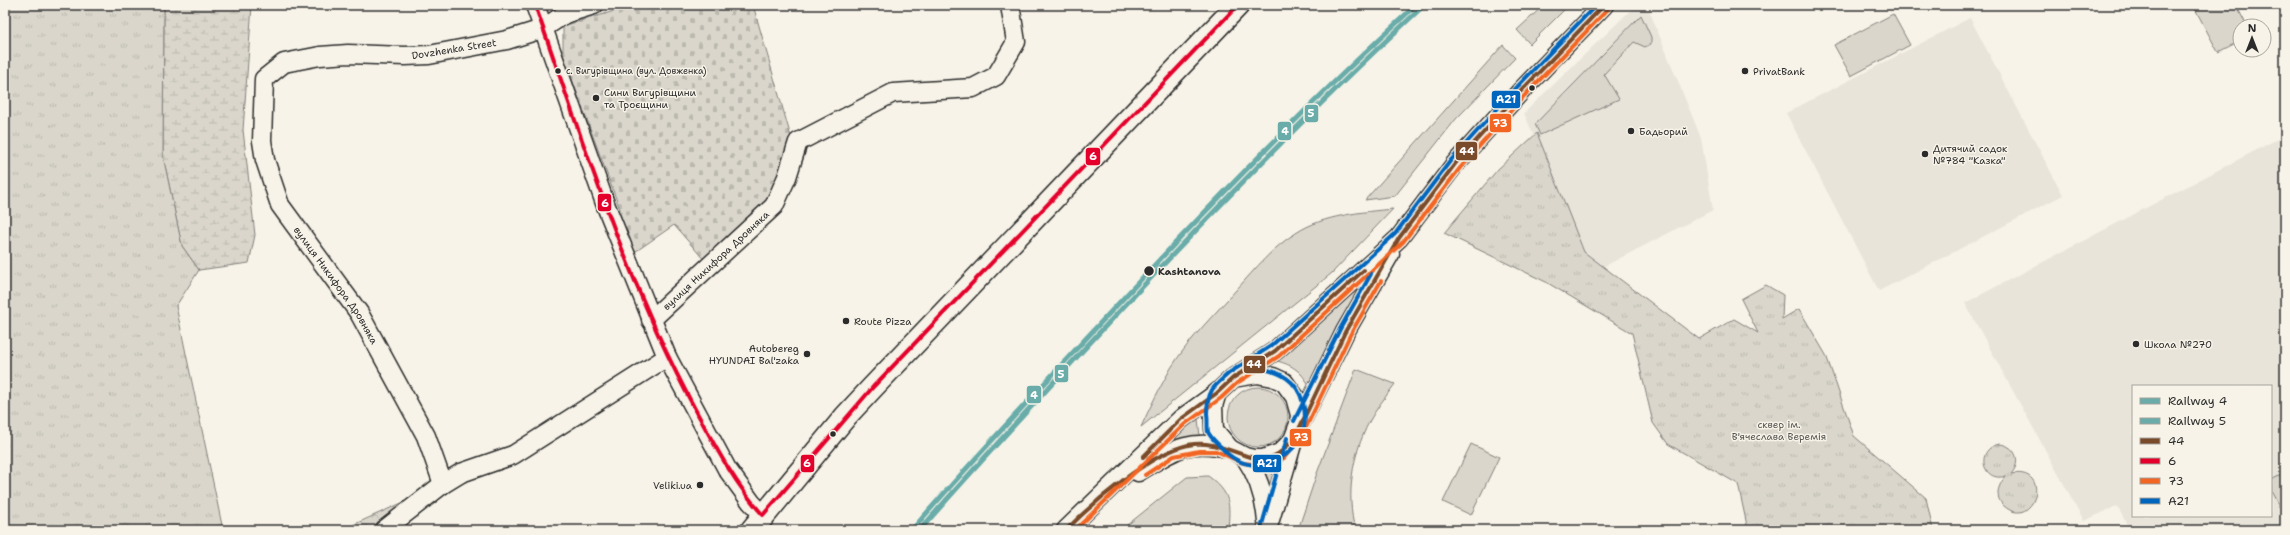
<svg xmlns="http://www.w3.org/2000/svg" width="2290" height="535" font-family="'Shantell Sans',sans-serif">
	<style>
		.built { fill: #e8e4da; fill-rule: evenodd }
		.green { fill: #dad6cc; stroke: #82807c }
		.forest { fill: url(#forest-crowns); stroke: #82807c }
		.wetland { fill: url(#wetland-marsh); stroke: #82807c }
		.cemetery { fill: url(#cemetery-stones); stroke: #82807c }
		.park { fill: url(#park-tufts); stroke: #82807c }
		.lines { fill: none; stroke-linecap: round; stroke-linejoin: round }
		.minor-casing { stroke: #2b2b2b; stroke-width: 21 }
		.major-casing { stroke: #2b2b2b; stroke-width: 25 }
		.minor { stroke: #f7f3e8; stroke-width: 18 }
		.major { stroke: #f7f3e8; stroke-width: 22 }
		.bus-1-casing { stroke: #f7f3e8; stroke-width: 7 }
		.bus-2-casing { stroke: #f7f3e8; stroke-width: 7 }
		.bus-3-casing { stroke: #f7f3e8; stroke-width: 7 }
		.bus-4-casing { stroke: #f7f3e8; stroke-width: 7 }
		.bus-1 { stroke: #7a4b2a; stroke-width: 4 }
		.bus-2 { stroke: #e4002b; stroke-width: 4 }
		.bus-3 { stroke: #f26522; stroke-width: 4 }
		.bus-4 { stroke: #0065bd; stroke-width: 4 }
		.rail-1-casing { stroke: #f7f3e8; stroke-width: 8 }
		.rail-2-casing { stroke: #f7f3e8; stroke-width: 8 }
		.rail-1 { stroke: #69aca9; stroke-width: 5 }
		.rail-2 { stroke: #69aca9; stroke-width: 5 }
		.bus-dot { fill: #2b2b2b; stroke: #f7f3e8; stroke-width: 1.5 }
		.labels { text-anchor: middle; dominant-baseline: central; stroke-width: 3; stroke-linejoin: round; paint-order: stroke }
		.bus-label { font-size: 9px; fill: #2b2b2b; stroke: #f7f3e8; text-anchor: start }
		.street-label { font-size: 10px; fill: #2b2b2b; stroke: #f7f3e8 }
		.poi-label { font-size: 10px; fill: #2b2b2b; stroke: #f7f3e8; text-anchor: start }
		.stop-label { font-size: 10px; font-weight: bold; fill: #2b2b2b; stroke: #f7f3e8; text-anchor: start }
		.park-label { font-size: 10px; fill: #575653; stroke: #f7f3e8 }
		.line-badge { stroke: #f7f3e8; stroke-width: 1.5 }
		.badge-label { font-size: 11px; text-anchor: middle; font-weight: bold; fill: #fff }
	</style>
	<defs>
		<pattern id="forest-crowns" width="20" height="18" patternUnits="userSpaceOnUse"><rect width="20" height="18" fill="#dad6cc"/><path d="M2 6a3 3 0 1 1 6 0M12 15a3 3 0 1 1 6 0" fill="none" stroke="#bbb8af"/></pattern>
		<pattern id="wetland-marsh" width="20" height="14" patternUnits="userSpaceOnUse"><rect width="20" height="14" fill="#dad6cc"/><path d="M1 5h8M5 5V1M11 12h8M15 12V8" fill="none" stroke="#bbb8af"/></pattern>
		<pattern id="cemetery-stones" width="16" height="16" patternUnits="userSpaceOnUse"><rect width="16" height="16" fill="#dad6cc"/><path d="M2 7V4a2 2 0 0 1 4 0v3zM10 15v-3a2 2 0 0 1 4 0v3z" fill="#bbb8af"/></pattern>
		<pattern id="park-tufts" width="24" height="20" patternUnits="userSpaceOnUse"><rect width="24" height="20" fill="#dad6cc"/><path d="M3 7l-1-3M5 7V3M7 7l1-3M15 17l-1-3M17 17v-4M19 17l1-3" fill="none" stroke="#bbb8af"/></pattern>
	</defs>
	<rect width="100%" height="100%" fill="#f7f3e8"/>
	<filter id="ink" filterUnits="userSpaceOnUse"><feTurbulence type="fractalNoise" baseFrequency=".025" numOctaves="2"/><feDisplacementMap in="SourceGraphic" scale="8" xChannelSelector="R" yChannelSelector="G"/><feConvolveMatrix kernelMatrix="1 2 1 2 8 2 1 2 1" color-interpolation-filters="sRGB"/></filter>
	<g filter="url(#ink)">
		<g class="built">
			<polygon points="1636,5 1647,5 1701,138 1713,210 1603,267 1584,252 1524,113"/>
			<polygon points="1970,18 2063,195 1879,291 1786,113"/>
			<path d="M2285 135V530H2130L2117 506 2084 521 1965 303ZM2133 386H2271V516H2133Z"/>
		</g>
		<g class="green">
			<polygon points="1544,5 1569,5 1530,44 1517,30"/>
			<polygon points="2193,5 2236,5 2247,26 2240,26 2240,41 2218,52"/>
			<polygon points="1893,14 1910,45 1851,76 1834,45"/>
			<polygon points="1641,15 1651,37 1651,44 1645,47 1634,42 1604,74 1619,99 1540,135 1535,124"/>
			<polygon points="1503,45 1515,58 1456,119 1395,196 1365,200"/>
			<path d="M1393 209 1332 273 1141 427C1150 407 1160 387 1171 368 1189 339 1215 314 1237 289 1256 268 1273 247 1296 233 1323 215 1362 212 1393 209Z"/>
			<path d="M1359 286 1310 387C1301 370 1291 364 1273 360Z"/>
			<path d="M1356 369 1395 384C1386 396 1376 409 1369 422 1352 456 1346 494 1355 530H1298L1316 476Z"/>
			<circle cx="1258" cy="417" r="30"/>
			<polygon points="1197,411 1200,436 1170,443 1151,456"/>
			<polygon points="1471,444 1499,457 1471,515 1443,502"/>
			<polygon points="1280,460 1270,497 1261,467"/>
			<polygon points="2285,473 2285,517 2271,491 2271,480"/>
			<path d="M1208 476C1231 493 1230 503 1228 530H1121L1187 477Z"/>
		</g>
		<polygon class="forest" points="415,497 369,530 343,530 346,528"/>
		<polygon class="wetland" points="164,5 252,5 243,130 255,235 249,263 199,270 182,246 163,156"/>
		<polygon class="cemetery" points="635,5 753,5 791,137 770,203 706,262 674,225 632,254 618,220 621,212 563,55 563,26"/>
		<g class="park">
			<polygon points="5,5 164,5 163,156 182,246 199,270 176,306 223,530 5,530"/>
			<polygon points="1537,133 1584,252 1699,339 1734,319 1758,333 1741,299 1766,285 1783,295 1782,319 1799,309 1826,355 1854,436 1926,498 1933,530 1748,530 1738,484 1668,444 1653,423 1632,333 1546,282 1444,233 1498,169"/>
			<path d="M2000 444C2016 446 2022 462 2011 474 2054 466 2034 532 2004 506 1994 497 1998 485 2006 476 1982 484 1974 448 2000 444Z"/>
		</g>
		<g class="lines">
			<defs>
				<g id="minor">
					<polyline points="535,5 606,206 667,357 727,469 751,502 763,515"/>
					<path id="s1" d="M594 5 565 14 542 29 507 40 429 55 405 56 348 54 320 56 284 63 264 79 262 141 265 160 280 205 359 313 426 436 443 484 461 473 513 455 667 357"/>
					<path id="s2" d="M651 320 774 206 787 177 798 142 893 93 973 88 996 76 1016 42 1010 5"/>
					<polyline points="1233,378 1257,374 1273,377 1284,382 1295,397 1300,415 1299,424 1293,440 1280,453 1263,459 1254,459 1245,457 1230,449 1214,430 1213,406 1217,393 1233,378 1275,351 1399,238 1455,164 1521,91 1604,5"/>
					<polyline points="1300,424 1345,332 1390,254"/>
					<path d="M1245 457C1259 477 1265 498 1267 522"/>
					<path d="M1138 472C1172 451 1189 437 1230 449"/>
					<polyline points="384,530 443,484"/>
					<polyline points="1066,530 1181,419 1217,393"/>
					<polyline points="1267,530 1293,441"/>
				</g>
				<polyline id="major" points="752,530 846,416 873,387 1238,5"/>
			</defs>
			<use href="#minor" class="minor-casing"/>
			<use href="#major" class="major-casing"/>
			<use href="#minor" class="minor"/>
			<use href="#major" class="major"/>
			<defs>
				<g id="bus-1">
					<polyline points="1143,457 1181,419 1217,393 1233,378 1275,351 1364,270"/>
					<path d="M1066 530C1094 502 1149 454 1188 445 1233 435 1263 488 1297 433L1345 332 1399 238 1455 164 1521 91 1604 5"/>
				</g>
				<path id="bus-2" d="M535 5C583 141 626 281 695 409 715 446 734 483 763 515L873 387 1238 5"/>
				<g id="bus-3">
					<polyline points="1145,475 1174,456 1199,451 1216,451 1243,463 1262,465 1284,458 1302,436 1350,335 1381,281"/>
					<polyline points="1075,530 1185,424 1221,398 1237,383 1279,356 1403,242 1460,168 1525,95 1608,9"/>
				</g>
				<g id="bus-4">
					<path d="M1229 373C1224 378 1216 384 1212 390 1208 397 1207 406 1207 414 1208 419 1207 427 1208 432 1210 437 1216 442 1220 446 1241 471 1271 471 1293 448 1305 436 1307 419 1303 403 1297 380 1281 372 1259 368"/>
					<polyline points="1229,373 1271,346 1395,234 1451,160 1517,87 1596,5"/>
					<polyline points="1294,421 1340,329 1371,274"/>
					<polyline points="1261,528 1287,438"/>
				</g>
			</defs>
			<use href="#bus-1" class="bus-1-casing"/>
			<use href="#bus-2" class="bus-2-casing"/>
			<use href="#bus-3" class="bus-3-casing"/>
			<use href="#bus-4" class="bus-4-casing"/>
			<use href="#bus-1" class="bus-1"/>
			<use href="#bus-2" class="bus-2"/>
			<use href="#bus-3" class="bus-3"/>
			<use href="#bus-4" class="bus-4"/>
			<defs>
				<path id="rail-1" d="M912 530C966 467 1023 407 1079 346 1188 228 1298 113 1416 5"/>
				<path id="rail-2" d="M920 530C974 468 1030 408 1086 347 1194 231 1303 117 1420 9"/>
			</defs>
			<use href="#rail-1" class="rail-1-casing"/>
			<use href="#rail-2" class="rail-2-casing"/>
			<use href="#rail-1" class="rail-1"/>
			<use href="#rail-2" class="rail-2"/>
		</g>
	</g>
	<g class="bus-dot">
		<circle cx="558" cy="71" r="3.5"/>
		<circle cx="1745" cy="71" r="4"/>
		<circle cx="1532" cy="88" r="3.5"/>
		<circle cx="596" cy="98" r="4"/>
		<circle cx="1631" cy="131" r="4"/>
		<circle cx="1925" cy="154" r="4"/>
		<circle cx="1149" cy="271" r="5.5"/>
		<circle cx="846" cy="321" r="4"/>
		<circle cx="2136" cy="344" r="4"/>
		<circle cx="807" cy="354" r="4"/>
		<circle cx="833" cy="434" r="3.5"/>
		<circle cx="700" cy="485" r="4"/>
	</g>
	<g class="labels">
		<g class="bus-label">
			<text x="566" y="71">с. Вигурівщина (вул. Довженка)</text>
		</g>
		<g class="street-label">
			<text transform="translate(454 49) rotate(-9)">Dovzhenka Street</text>
			<text stroke="none"><textPath href="#s2" startOffset="88">вулиця Никифора Дровняка</textPath></text>
			<text stroke="none"><textPath href="#s1" startOffset="572">вулиця Никифора Дровняка</textPath></text>
		</g>
		<g class="poi-label">
			<text x="1753" y="71">PrivatBank</text>
			<text x="604" y="92">Сини Вигурівщини<tspan x="604" dy="12">та Троєщини</tspan></text>
			<text x="1639" y="131">Бадьорий</text>
			<text x="1933" y="148">Дитячий садок<tspan x="1933" dy="12">№784 "Казка"</tspan></text>
			<text x="854" y="321">Route Pizza</text>
			<text x="2144" y="344">Школа №270</text>
			<text x="799" y="348" text-anchor="end">Autobereg<tspan x="799" dy="12">HYUNDAI Bal'zaka</tspan></text>
			<text x="692" y="485" text-anchor="end">Veliki.ua</text>
		</g>
		<g class="stop-label">
			<text x="1158" y="271">Kashtanova</text>
		</g>
		<g class="park-label">
			<text x="1779" y="424">сквер ім.<tspan x="1779" dy="12">В'ячеслава Веремія</tspan></text>
		</g>
	</g>
	<g class="line-badge">
		<rect x="1491" y="90" width="30" height="19" rx="4" fill="#0065bd"/>
		<rect x="1304" y="104" width="15" height="19" rx="4" fill="#69aca9"/>
		<rect x="1489" y="113" width="23" height="20" rx="4" fill="#f26522"/>
		<rect x="1277" y="121" width="15" height="20" rx="4" fill="#69aca9"/>
		<rect x="1455" y="141" width="23" height="20" rx="4" fill="#7a4b2a"/>
		<rect x="1085" y="147" width="16" height="19" rx="4" fill="#e4002b"/>
		<rect x="597" y="193" width="15" height="19" rx="4" fill="#e4002b"/>
		<rect x="1243" y="355" width="23" height="19" rx="4" fill="#7a4b2a"/>
		<rect x="1054" y="364" width="15" height="19" rx="4" fill="#69aca9"/>
		<rect x="1026" y="385" width="16" height="19" rx="4" fill="#69aca9"/>
		<rect x="1289" y="428" width="23" height="19" rx="4" fill="#f26522"/>
		<rect x="800" y="454" width="15" height="19" rx="4" fill="#e4002b"/>
		<rect x="1252" y="454" width="30" height="19" rx="4" fill="#0065bd"/>
	</g>
	<g class="badge-label">
		<text x="1506" y="103">А21</text>
		<text x="1311" y="117">5</text>
		<text x="1500" y="127">73</text>
		<text x="1285" y="135">4</text>
		<text x="1467" y="155">44</text>
		<text x="1093" y="160">6</text>
		<text x="605" y="207">6</text>
		<text x="1254" y="368">44</text>
		<text x="1061" y="378">5</text>
		<text x="1034" y="399">4</text>
		<text x="1301" y="441">73</text>
		<text x="807" y="467">6</text>
		<text x="1267" y="467">А21</text>
	</g>
	<rect width="2290" height="535" fill="none" stroke="#f7f3e8" stroke-width="20"/>
	<rect x="10" y="10" width="2270" height="515" fill="none" stroke="#2b2b2b" stroke-width="1.5" filter="url(#ink)"/>
	<rect x="2132" y="385" width="140" height="132" fill="#f7f3e8" stroke="#a5a39c"/>
	<rect x="2140" y="398" width="20" height="6" fill="#69aca9" stroke="#a5a39c"/>
	<text x="2168" y="405" font-size="12" fill="#2b2b2b">Railway 4</text>
	<rect x="2140" y="418" width="20" height="6" fill="#69aca9" stroke="#a5a39c"/>
	<text x="2168" y="425" font-size="12" fill="#2b2b2b">Railway 5</text>
	<rect x="2140" y="438" width="20" height="6" fill="#7a4b2a" stroke="#a5a39c"/>
	<text x="2168" y="445" font-size="12" fill="#2b2b2b">44</text>
	<rect x="2140" y="458" width="20" height="6" fill="#e4002b" stroke="#a5a39c"/>
	<text x="2168" y="465" font-size="12" fill="#2b2b2b">6</text>
	<rect x="2140" y="478" width="20" height="6" fill="#f26522" stroke="#a5a39c"/>
	<text x="2168" y="485" font-size="12" fill="#2b2b2b">73</text>
	<rect x="2140" y="498" width="20" height="6" fill="#0065bd" stroke="#a5a39c"/>
	<text x="2168" y="505" font-size="12" fill="#2b2b2b">А21</text>
	<g transform="translate(2252 38)"><circle r="19" fill="#f7f3e8" stroke="#a5a39c"/>
	<path d="M0-3L7 15L0 10L-7 15Z" fill="#2b2b2b"/>
	<text y="-6" font-size="11" font-weight="bold" text-anchor="middle" fill="#2b2b2b">N</text>
	</g>
</svg>
